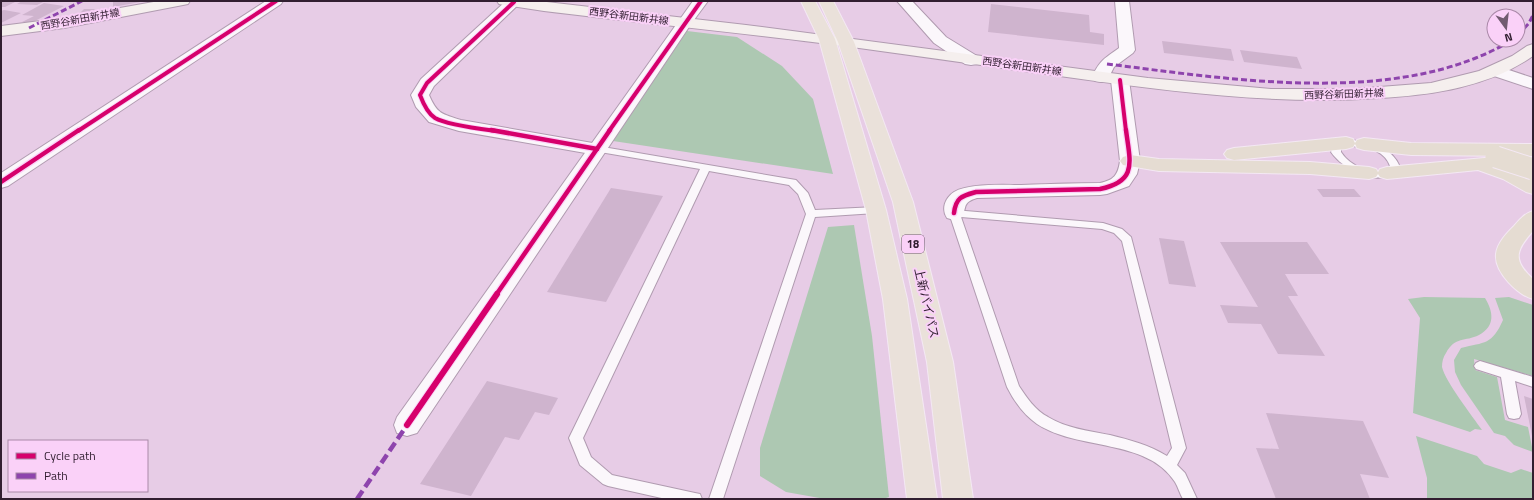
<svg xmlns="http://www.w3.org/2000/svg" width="1534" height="500" font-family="'Titillium Web','Noto Sans JP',sans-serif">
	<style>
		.green { fill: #adc8b2 }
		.building { fill: #cfb4ce }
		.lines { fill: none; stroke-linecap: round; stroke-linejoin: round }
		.service-casing { stroke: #b09bb0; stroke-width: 2 }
		.minor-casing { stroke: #b09bb0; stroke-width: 2 }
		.tertiary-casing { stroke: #b09bb0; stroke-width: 2 }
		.secondary-casing { stroke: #b09bb0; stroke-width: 2 }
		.trunk-casing { stroke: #f4e8f4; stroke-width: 2 }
		.motorway-casing { stroke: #f4e8f4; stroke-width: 2 }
		.service { fill: #fbf7fb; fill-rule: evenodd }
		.minor { fill: #fbf7fb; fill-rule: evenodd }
		.tertiary { fill: #fbf7fb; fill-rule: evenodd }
		.secondary { fill: #f5efee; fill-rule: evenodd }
		.trunk { fill: #eae1da; fill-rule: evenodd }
		.motorway { fill: #e5dcd2; fill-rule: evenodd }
		.motorway-bridge-casing { stroke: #f4e8f4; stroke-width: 23; stroke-linecap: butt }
		.motorway-bridge { stroke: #e5dcd2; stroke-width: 21 }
		.quiet-far1 { stroke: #8e44ad; stroke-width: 3; stroke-dasharray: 6 3; stroke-linecap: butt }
		.quiet { stroke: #8e44ad; stroke-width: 4.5; stroke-dasharray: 10 4.5; stroke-linecap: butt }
		.cycleway-far2-casing { stroke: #fad1f8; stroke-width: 6 }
		.cycleway-far1-casing { stroke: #fad1f8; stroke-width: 7 }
		.cycleway-casing { stroke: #fad1f8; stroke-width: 8 }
		.cycleway-far2 { stroke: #d6006c; stroke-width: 4 }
		.cycleway-far1 { stroke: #d6006c; stroke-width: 4.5 }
		.cycleway { stroke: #d6006c; stroke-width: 6 }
		.labels { text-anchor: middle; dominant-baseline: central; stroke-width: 4; stroke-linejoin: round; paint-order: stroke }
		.far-street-label { font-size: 10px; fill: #311e30; stroke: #fad1f8 }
		.shield { fill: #fad1f8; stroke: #6d546c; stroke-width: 1 }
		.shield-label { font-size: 11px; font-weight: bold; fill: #311e30 }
		.street-label { font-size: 12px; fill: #311e30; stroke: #fad1f8 }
	</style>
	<rect width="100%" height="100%" fill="#e7cce6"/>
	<g class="green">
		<polygon points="687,31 737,37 782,66 813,99 833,174 613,141"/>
		<polygon points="854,225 872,336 889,497 883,499 825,499 786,492 760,476 760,448 828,227"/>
		<path d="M1424 297 1485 298C1493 311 1496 326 1479 335 1465 342 1455 336 1446 353 1443 357 1442 362 1442 367 1445 381 1473 417 1482 430L1475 429 1470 432 1413 413 1420 318 1408 299Z"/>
		<path d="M1509 297 1533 305V376L1474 359 1475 370 1497 377 1505 420 1528 427 1533 452 1514 445 1505 436 1494 433 1461 385 1455 372 1454 360 1461 348C1485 342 1492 345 1503 320L1495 298Z"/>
		<polygon points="1416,436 1477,456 1484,464 1511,473 1521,469 1533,473 1533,499 1427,499 1427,478"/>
	</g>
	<g class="building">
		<polygon points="1,1 9,1 15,2 5,7 1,7"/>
		<polygon points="22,1 33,1 43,2 37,5 17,4"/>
		<polygon points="113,1 140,1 140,2 113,7"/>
		<polygon points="44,3 64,6 31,23 22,22 34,16 22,15"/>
		<polygon points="991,4 1089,15 1090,32 1104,34 1104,45 988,32"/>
		<polygon points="84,9 95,9 87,16 76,17"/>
		<polygon points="4,10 21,13 1,23 1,11"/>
		<polygon points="1162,41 1231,49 1234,61 1164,53"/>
		<polygon points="1240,50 1297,57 1302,69 1244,62"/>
		<polygon points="611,188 663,196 606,302 547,292"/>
		<polygon points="1317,189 1354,189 1361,197 1323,197"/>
		<polygon points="1159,238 1184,241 1196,287 1169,284"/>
		<polygon points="1220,242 1307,242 1329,274 1285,274 1298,296 1288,296 1325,356 1278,354 1261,324 1228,323 1220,305 1258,307"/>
		<polygon points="487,381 558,398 549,415 535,412 519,440 505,437 471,496 420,484"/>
		<polygon points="1524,396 1533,399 1533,436 1532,436"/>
		<polygon points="1266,413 1363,421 1389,478 1360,474 1370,499 1276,499 1256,448 1279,449"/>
	</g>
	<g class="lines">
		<defs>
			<g id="service">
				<path d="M1346 140C1368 141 1391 145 1400 167 1382 190 1344 171 1331 152L1334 146ZM1348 146C1364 146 1384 149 1390 166 1376 179 1350 166 1341 152V149Z"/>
				<polygon points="597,146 796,180 808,193 815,210 876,207 881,210 876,213 815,217 723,499 709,499 806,214 798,194 789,185 709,171 583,438 591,457 612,475 695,493 700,494 702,499 666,499 608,486 603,484 580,465 569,438 700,169 594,151 592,149 594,147"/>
				<path d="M954 210 1103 223 1122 229 1131 237 1186 448 1177 465 1185 473 1197 499H1183C1180 494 1178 487 1175 482 1147 438 1078 451 1037 424 1024 415 1014 401 1007 387L949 213ZM961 217 1102 229 1114 233 1122 241 1172 448 1167 456C1149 445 1130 440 1110 435 1089 431 1066 428 1048 417 1035 410 1027 398 1019 386Z"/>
				<polygon points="1480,361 1533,377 1533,387 1515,381 1521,414 1519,418 1514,419 1509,418 1507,414 1501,377 1476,369 1474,366 1476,363"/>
			</g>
			<g id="minor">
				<polygon points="266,1 283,1 281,4 8,186 1,188 1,173"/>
				<polygon points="693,1 708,1 691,24 417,433 407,436 397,433 394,425 397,417"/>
				<polygon points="897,1 912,1 946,37 977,56 979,60 977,64 971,65 965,64 934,43"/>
				<path d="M1115 1H1129L1135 50 1133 53 1114 67 1107 81 1101 82 1095 81 1092 77C1100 60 1104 59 1119 48Z"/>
				<path d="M1120 75 1126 76 1129 80 1140 161 1137 174 1129 186 1107 194 1100 195 977 198C961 203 968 207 961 218L954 220 947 218C941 209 945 198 954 192 969 183 1004 185 1021 185 1047 184 1074 183 1100 183 1114 180 1118 175 1120 161L1111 80 1114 76Z"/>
			</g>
			<g id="tertiary">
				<path d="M506 1 521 2 434 86 429 95C437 114 442 114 461 120L604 145 607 149 604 153 597 155 459 131 429 122 416 107 411 95 421 79Z"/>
				<polygon points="1497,66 1533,78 1533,89 1491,75 1489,71 1491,67"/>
			</g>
			<g id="secondary">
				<polygon points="159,1 190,1 188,4 183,5 64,28 1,36 1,26 64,18"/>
				<path d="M497 1H538L746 25 1148 78 1271 89H1354L1431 83 1479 71 1512 56 1527 46 1533 44V56C1489 87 1432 95 1380 98 1277 105 1175 92 1074 78 1002 68 931 58 859 48 754 34 649 24 544 11L504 5 499 4Z"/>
			</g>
			<g id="trunk">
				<polygon points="801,1 815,1 835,39 886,210 907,299 937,499 907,499 883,299 866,210 819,39"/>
				<polygon points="819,1 833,1 854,42 913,202 953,362 973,499 943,499 927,362 893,202 838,42"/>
			</g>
			<g id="motorway">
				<polygon points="1346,137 1353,139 1355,143 1357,140 1364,138 1411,143 1533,144 1533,156 1411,155 1364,150 1357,148 1355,144 1353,147 1346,149 1234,160 1227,158 1224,154 1227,150 1234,148"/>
				<polygon points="1130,155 1159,159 1310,162 1369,167 1376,169 1378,172 1380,169 1387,167 1506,156 1513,158 1516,162 1513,166 1508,167 1533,179 1533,194 1526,192 1503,179 1478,170 1387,179 1380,177 1378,174 1376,177 1369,179 1310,174 1159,171 1123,165 1120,161 1123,157"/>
				<path d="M1533 211V231C1516 250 1512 260 1533 279V299C1518 295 1494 272 1496 254 1497 243 1507 233 1514 226 1520 219 1524 214 1533 211Z"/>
			</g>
		</defs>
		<use href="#service" class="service-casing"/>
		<use href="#minor" class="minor-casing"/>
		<use href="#tertiary" class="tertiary-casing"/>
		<use href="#secondary" class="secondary-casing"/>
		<use href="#trunk" class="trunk-casing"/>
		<use href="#motorway" class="motorway-casing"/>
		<use href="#service" class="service"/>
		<use href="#minor" class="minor"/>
		<use href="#tertiary" class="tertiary"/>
		<use href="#secondary" class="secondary"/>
		<use href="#trunk" class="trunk"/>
		<use href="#motorway" class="motorway"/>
		<defs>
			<polyline id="motorway-bridge" points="1496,157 1533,169"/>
		</defs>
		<use href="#motorway-bridge" class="motorway-bridge-casing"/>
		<use href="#motorway-bridge" class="motorway-bridge"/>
		<g class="quiet-far1">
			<polyline points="29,28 82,1"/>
			<polyline points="1518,35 1529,23 1533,15"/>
			<path d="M1107 64C1230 79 1400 108 1512 40"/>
		</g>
		<polyline class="quiet" points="357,499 407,425"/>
		<defs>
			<g id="cycleway-far2">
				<polyline points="1120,80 1126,131"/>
				<polyline points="78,131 276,1"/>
				<path d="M496 131C481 129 447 125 435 118 427 113 423 103 420 95L427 83 514 2"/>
				<polyline points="609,131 701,1"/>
			</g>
			<g id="cycleway-far1">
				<polyline points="491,130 597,149"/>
				<polyline points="1,182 79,130"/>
				<path d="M954 213C956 197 962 196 976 192L1100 189C1138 181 1130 162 1126 130"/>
				<polyline points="496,295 610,130"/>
			</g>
			<polyline id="cycleway" points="407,425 497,294"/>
		</defs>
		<use href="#cycleway-far2" class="cycleway-far2-casing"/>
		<use href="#cycleway-far1" class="cycleway-far1-casing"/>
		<use href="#cycleway" class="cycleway-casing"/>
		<use href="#cycleway-far2" class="cycleway-far2"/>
		<use href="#cycleway-far1" class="cycleway-far1"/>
		<use href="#cycleway" class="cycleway"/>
	</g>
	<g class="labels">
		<g class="far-street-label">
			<text transform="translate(629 16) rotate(7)">西野谷新田新井線</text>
			<text transform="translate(80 19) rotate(-10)">西野谷新田新井線</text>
			<text transform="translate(1022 66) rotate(8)">西野谷新田新井線</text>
			<text transform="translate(1344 94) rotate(-2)">西野谷新田新井線</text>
		</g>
		<rect class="shield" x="902" y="235" width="22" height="18" rx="3"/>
		<g class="shield-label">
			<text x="913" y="244">18</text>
		</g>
		<g class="street-label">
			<text transform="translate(927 303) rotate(77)">上新バイパス</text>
		</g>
	</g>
	<rect width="1534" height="500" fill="none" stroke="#311e30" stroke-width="4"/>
	<rect x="8" y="440" width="140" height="52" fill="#fad1f8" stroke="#aa89a8"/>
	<rect x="16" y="453" width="20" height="6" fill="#d6006c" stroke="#aa89a8"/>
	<text x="44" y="460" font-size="12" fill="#311e30">Cycle path</text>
	<rect x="16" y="473" width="20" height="6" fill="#8e44ad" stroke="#aa89a8"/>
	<text x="44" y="480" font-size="12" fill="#311e30">Path</text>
	<g transform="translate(1506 28) rotate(165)"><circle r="19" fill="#fad1f8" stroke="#aa89a8"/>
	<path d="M0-3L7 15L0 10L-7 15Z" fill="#715b70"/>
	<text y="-6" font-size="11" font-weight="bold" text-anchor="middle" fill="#311e30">N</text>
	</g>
</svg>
